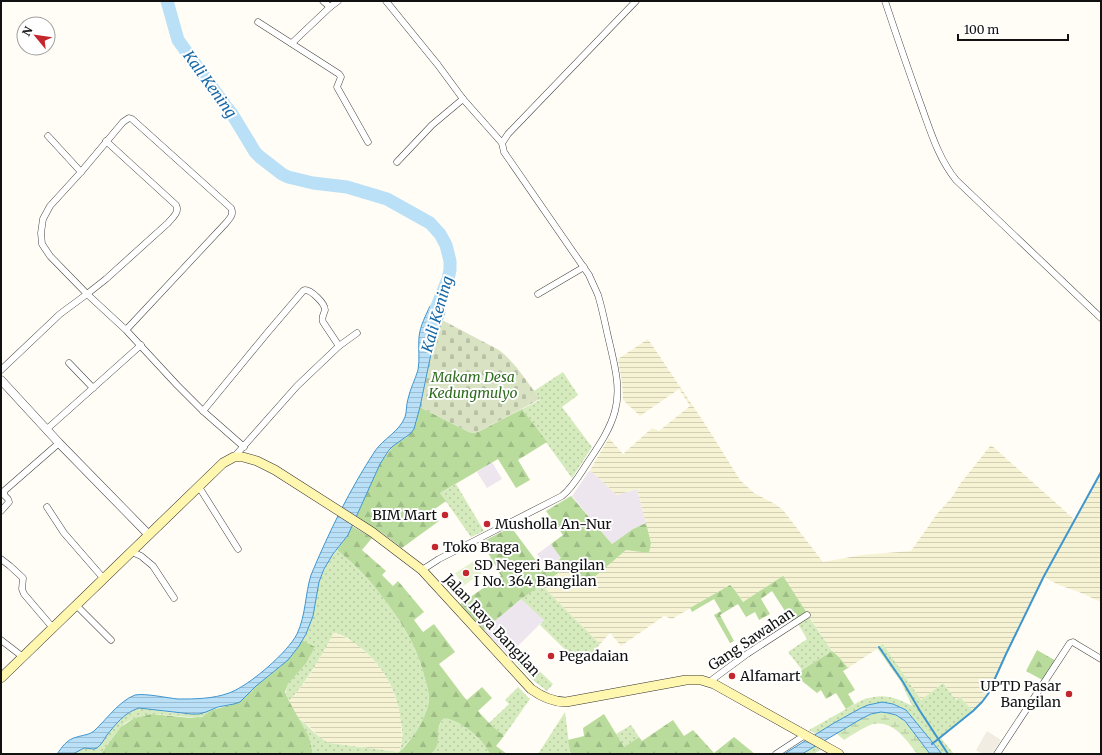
<svg xmlns="http://www.w3.org/2000/svg" width="1102" height="755" font-family="Merriweather,serif">
	<style>
		.industrial { fill: #eee6ef }
		.farmland { fill: url(#farmland-rules) }
		.grass { fill: url(#grass-dots) }
		.forest { fill: url(#forest-firs) }
		.wetland { fill: url(#wetland-marsh) }
		.cemetery { fill: url(#cemetery-stones) }
		.pitch { fill: #e6f2cf }
		.plaza { fill: #f1ede2 }
		.water { fill: url(#water-rules); stroke: #3f96cf }
		.lines { fill: none; stroke-linecap: round; stroke-linejoin: round }
		.stream { stroke: #3f96cf; stroke-width: 2 }
		.river { stroke: #b9e0f7; stroke-width: 13 }
		.minor-casing { stroke: #444; stroke-width: 7 }
		.tertiary-casing { stroke: #444; stroke-width: 9 }
		.secondary-casing { stroke: #333; stroke-width: 10 }
		.minor { stroke: #fff; stroke-width: 6 }
		.tertiary { stroke: #fff; stroke-width: 8 }
		.secondary { stroke: #fff6b0; stroke-width: 9 }
		.poi-dot { fill: #c4262e; stroke: #fff; stroke-width: 1.5 }
		.labels { text-anchor: middle; dominant-baseline: central; stroke-width: 4; stroke-linejoin: round; paint-order: stroke }
		.park-label { font-size: 14px; font-style: italic; fill: #2f6b1f; stroke: #fff }
		.poi-label { font-size: 14px; fill: #111; stroke: #fff; text-anchor: start }
		.street-label { font-size: 14px; fill: #111; stroke: #fff }
		.water-label { font-size: 15px; font-style: italic; fill: #1768a6; stroke: #fff }
	</style>
	<defs>
		<pattern id="farmland-rules" width="6" height="5" patternUnits="userSpaceOnUse"><rect width="6" height="5" fill="#f6f3d4"/><path d="M0 2.5h6" fill="none" stroke="#d2cfb5"/></pattern>
		<pattern id="grass-dots" width="8" height="8" patternUnits="userSpaceOnUse"><rect width="8" height="8" fill="#d5ebbd"/><path d="M2 2h.1M6 6h.1" fill="none" stroke="#b6c8a1" stroke-width="1.8" stroke-linecap="round"/></pattern>
		<pattern id="forest-firs" width="22" height="20" patternUnits="userSpaceOnUse"><rect width="22" height="20" fill="#b9dc9c"/><path d="M5 1l3.5 6h-7zM16 11l3.5 6h-7z" fill="#9ebc85"/></pattern>
		<pattern id="wetland-marsh" width="20" height="14" patternUnits="userSpaceOnUse"><rect width="20" height="14" fill="#d5ebbd"/><path d="M1 5h8M5 5V1M11 12h8M15 12V8" fill="none" stroke="#b6c8a1"/></pattern>
		<pattern id="cemetery-stones" width="16" height="16" patternUnits="userSpaceOnUse"><rect width="16" height="16" fill="#d9e3c4"/><path d="M2 7V4a2 2 0 0 1 4 0v3zM10 15v-3a2 2 0 0 1 4 0v3z" fill="#b9c2a7"/></pattern>
		<pattern id="water-rules" width="6" height="5" patternUnits="userSpaceOnUse"><rect width="6" height="5" fill="#b9e0f7"/><path d="M0 2.5h6" fill="none" stroke="#9ebfd3"/></pattern>
	</defs>
	<rect width="100%" height="100%" fill="#fffdf5"/>
	<g class="industrial">
		<polygon points="492,462 502,479 487,488 477,472"/>
		<polygon points="590,470 617,495 637,489 646,523 633,529 612,544 572,496"/>
		<polygon points="551,544 561,557 547,568 537,554"/>
		<polygon points="541,584 560,604 509,655 484,630 521,599"/>
	</g>
	<g class="farmland">
		<polygon points="648,339 707,427 740,480 754,493 775,504 783,510 823,562 862,555 911,551 937,514 953,496 960,484 991,445 1075,520 1101,472 1101,602 1079,592 1059,585 1044,577 1006,654 988,694 982,702 973,711 960,697 956,700 943,683 921,700 883,645 848,668 839,657 832,651 783,577 743,602 734,589 730,585 672,619 664,616 621,646 610,633 600,644 560,604 541,584 567,567 585,584 626,550 649,552 651,543 637,489 617,495 590,470 609,438 623,454 652,428 659,431 690,406 679,389 640,416 623,400 622,382 618,359"/>
		<polygon points="334,632 354,642 370,656 384,672 390,683 398,704 401,717 402,741 399,752 329,743 323,741 310,727 298,718 289,701 304,683 313,670"/>
	</g>
	<g class="grass">
		<polygon points="563,372 578,395 562,407 592,447 572,478 522,409 540,400 534,391"/>
		<polygon points="456,484 484,531 471,537 440,493"/>
		<path d="M337 550C347 558 357 567 366 577 374 585 380 594 387 603 405 627 418 649 425 679 427 686 429 693 429 700 428 719 411 739 399 752L397 754H313L309 737 298 718C310 726 317 738 329 743L399 752C403 743 403 732 401 722 398 689 380 660 353 642 347 637 341 635 334 632 321 657 308 680 289 701 286 694 285 691 288 684L315 648 302 640 313 616 319 582 328 561Z"/>
		<polygon points="541,584 560,604 600,644 581,665 540,625 544,620 521,599"/>
		<polygon points="809,617 832,651 802,670 788,652 807,639 798,624"/>
		<path d="M883 644 921 700 943 683 956 700 960 697 973 711 940 737 954 754H942L906 710 899 706 887 703 834 723 816 734 809 730 862 700C882 693 894 696 912 706L901 682 877 648Z"/>
		<polygon points="516,649 553,684 547,691 534,681 509,655"/>
		<polygon points="518,687 530,699 504,736 489,723 509,704 505,700"/>
		<path d="M139 708C163 710 189 719 212 710L207 715 197 718 156 714 142 716 134 718 125 723 101 754H73L84 748 94 749 97 748C108 734 120 713 139 708Z"/>
		<polygon points="565,712 570,752 569,754 538,754"/>
		<path d="M445 718C463 722 482 738 490 754H429C429 753 433 750 434 749 440 740 436 723 445 718Z"/>
		<polygon points="631,725 639,737 624,747 616,734"/>
		<polygon points="814,746 821,750 813,754 802,754"/>
	</g>
	<g class="forest">
		<polygon points="420,407 469,432 474,433 480,431 522,409 547,442 518,460 530,480 516,488 498,459 440,493 446,501 432,511 439,521 402,548 381,532 356,517 380,464 393,446 407,437 416,423"/>
		<polygon points="571,496 612,544 633,529 646,523 651,543 649,553 626,550 585,585 567,567 521,599 484,630 460,604 501,576 482,542 511,527 543,570 561,558 551,544 563,535 546,511"/>
		<path d="M352 526 372 538 362 550 386 571 382 575 393 586 398 581 424 612 414 620 423 632 434 624 455 652 439 664 464 697 467 700 482 687 492 698 478 711 489 723 504 736 496 746 507 754H490C482 738 463 722 445 718 432 725 445 748 429 754 425 755 403 754 397 754 410 743 428 717 429 700 429 693 427 685 425 679 418 649 405 627 387 603 380 594 374 585 366 577 357 567 347 558 337 550L348 535Z"/>
		<polygon points="783,576 807,613 792,622 772,591 761,599 770,614 759,620 755,612 746,617 738,604 720,615 734,641 730,643 714,615 721,611 714,599 692,612 690,608 730,585 734,589 743,602"/>
		<path d="M302 640 315 647 306 663 288 684 285 692 289 701 309 737 313 754H101L121 727 134 718 152 714 191 718 202 717 212 710 234 704 252 691 256 686C273 672 292 660 302 640Z"/>
		<polygon points="1037,650 1058,662 1046,682 1026,671"/>
		<polygon points="832,651 839,657 848,668 843,671 855,690 848,694 854,704 846,709 836,693 826,699 821,690 817,693 797,677 802,670"/>
		<polygon points="604,714 624,747 639,737 642,741 673,720 684,736 693,730 714,753 734,737 755,754 572,754 570,752 568,740 584,736 583,728"/>
	</g>
	<path class="wetland" d="M877 712C906 711 914 734 930 754H917C906 739 890 716 868 726 859 730 852 735 844 740L836 733 861 719Z"/>
	<path class="cemetery" d="M442 320 499 350C516 363 527 382 540 399L480 431 474 433 469 432 420 407 432 349Z"/>
	<polygon class="pitch" points="474,561 482,573 463,586 455,573"/>
	<polygon class="plaza" points="987,731 1001,740 992,754 982,754 976,750"/>
	<g class="water">
		<path d="M430 306 445 312 432 349 420 407 414 429 410 434 393 446 389 450 380 464 348 535 333 554 324 569 319 582 313 616 306 634 299 646 288 660 256 686 240 702 234 704 218 707 206 712 199 714H191L139 708C125 712 115 725 107 735 104 740 101 745 97 748L94 749 84 748 73 754H57C62 747 67 739 77 737 83 735 89 735 94 731 106 720 119 701 135 695 145 693 167 698 178 699 194 699 213 699 229 693 249 686 288 652 297 634 306 615 305 594 311 575 329 532 350 489 375 451 384 438 399 432 405 417 407 411 406 405 408 399 410 389 415 380 418 370 420 359 418 348 419 337 420 326 426 315 430 306Z"/>
		<polygon points="882,702 893,704 906,710 942,754 930,754 905,721 896,715 888,713 881,712 871,714 861,719 802,754 784,754 834,723 861,708 868,705"/>
	</g>
	<g class="lines">
		<g class="stream">
			<polyline points="879,647 903,682 920,711 948,754"/>
			<polyline points="932,744 973,711 982,702 988,694 1006,654 1044,576 1101,472"/>
		</g>
		<polyline class="river" points="167,1 178,40 227,108 232,114 255,152 260,157 282,174 288,177 313,183 347,187 387,199 430,223 440,234 446,245 450,261 450,270 448,279 436,309 432,325"/>
		<defs>
			<g id="minor">
				<polyline points="323,1 330,7"/>
				<polyline points="386,1 438,65 463,99 502,143"/>
				<path d="M885 1C897 37 909 72 922 108 931 133 939 159 956 180L1101 318"/>
				<polyline points="258,22 339,74 341,77 337,87 368,142"/>
				<polyline points="292,43 330,7 338,1"/>
				<polyline points="48,136 81,172"/>
				<polyline points="397,162 432,125 463,99"/>
				<polyline points="538,294 584,267"/>
				<path d="M126 330 226 223C230 218 234 215 231 208L132 119 129 118 123 122 81 172 50 206 43 219 41 233 42 244 50 256 87 294 126 330 177 385 203 411 244 447"/>
				<polyline points="339,346 357,333"/>
				<polyline points="69,363 93,388"/>
				<path d="M1 370 60 314 87 294 106 279 168 223C172 218 180 212 176 205L106 141"/>
				<path d="M203 411 268 332 303 291 305 290C311 290 325 303 325 310 324 314 321 317 323 322L339 346 297 386 234 457"/>
				<polyline points="47,429 141,345"/>
				<polyline points="199,487 238,549"/>
				<polyline points="47,507 64,533 104,579"/>
				<polyline points="1,511 9,502 8,499 4,495 4,491 59,443"/>
				<polyline points="132,552 141,556 153,566 174,598"/>
				<polyline points="1,559 10,566 23,578 22,589 24,594 53,628"/>
				<path d="M422 570 439 559 562 496C573 487 580 474 588 462 598 447 610 430 615 411 621 389 615 367 610 345 606 329 603 311 598 295 595 288 592 282 589 275L504 152 502 143 508 134 636 1"/>
				<polyline points="76,605 111,640"/>
				<polyline points="1,640 23,657"/>
				<polyline points="709,682 747,654 807,615"/>
				<polyline points="776,754 805,735"/>
				<polyline points="997,754 1070,643 1073,642 1076,644 1101,659"/>
			</g>
			<polyline id="tertiary" points="1,380 59,443 149,535"/>
			<path id="secondary" d="M1 678 223 463 234 457H243L257 461 275 470 372 532 422 570 531 689C542 697 553 702 566 702L686 680H701L714 684 839 754"/>
		</defs>
		<use href="#minor" class="minor-casing"/>
		<use href="#tertiary" class="tertiary-casing"/>
		<use href="#secondary" class="secondary-casing"/>
		<use href="#minor" class="minor"/>
		<use href="#tertiary" class="tertiary"/>
		<use href="#secondary" class="secondary"/>
	</g>
	<g class="poi-dot">
		<circle cx="445" cy="515" r="4"/>
		<circle cx="487" cy="524" r="4"/>
		<circle cx="435" cy="547" r="4"/>
		<circle cx="466" cy="573" r="4"/>
		<circle cx="551" cy="656" r="4"/>
		<circle cx="732" cy="676" r="4"/>
		<circle cx="1069" cy="694" r="4"/>
	</g>
	<g class="labels">
		<g class="park-label">
			<text x="473" y="377">Makam Desa<tspan x="473" dy="16">Kedungmulyo</tspan></text>
		</g>
		<g class="poi-label">
			<text x="437" y="515" text-anchor="end">BIM Mart</text>
			<text x="495" y="524">Musholla An-Nur</text>
			<text x="443" y="547">Toko Braga</text>
			<text x="474" y="565">SD Negeri Bangilan<tspan x="474" dy="16">I No. 364 Bangilan</tspan></text>
			<text x="559" y="656">Pegadaian</text>
			<text x="740" y="676">Alfamart</text>
			<text x="1061" y="686" text-anchor="end">UPTD Pasar<tspan x="1061" dy="16">Bangilan</tspan></text>
		</g>
		<g class="street-label">
			<text transform="translate(492 625) rotate(47)">Jalan Raya Bangilan</text>
			<text transform="translate(751 639) rotate(-34)">Gang Sawahan</text>
		</g>
		<g class="water-label">
			<text transform="translate(210 84) rotate(54)">Kali Kening</text>
			<text transform="translate(437 314) rotate(-74)">Kali Kening</text>
		</g>
	</g>
	<rect width="1102" height="755" fill="none" stroke="#111111" stroke-width="4"/>
	<g transform="translate(36 36) rotate(299)"><circle r="19" fill="#ffffff" stroke="#a0a0a0"/>
	<path d="M0-3L7 15L0 10L-7 15Z" fill="#c4262e"/>
	<text y="-6" font-size="11" font-weight="bold" text-anchor="middle" fill="#111111">N</text>
	</g>
	<path d="M958 34v6h110v-6" fill="none" stroke="#111111" stroke-width="2"/>
	<text x="964" y="34" font-size="12" fill="#111111" stroke="#ffffff" stroke-width="3" paint-order="stroke">100 m</text>
</svg>
